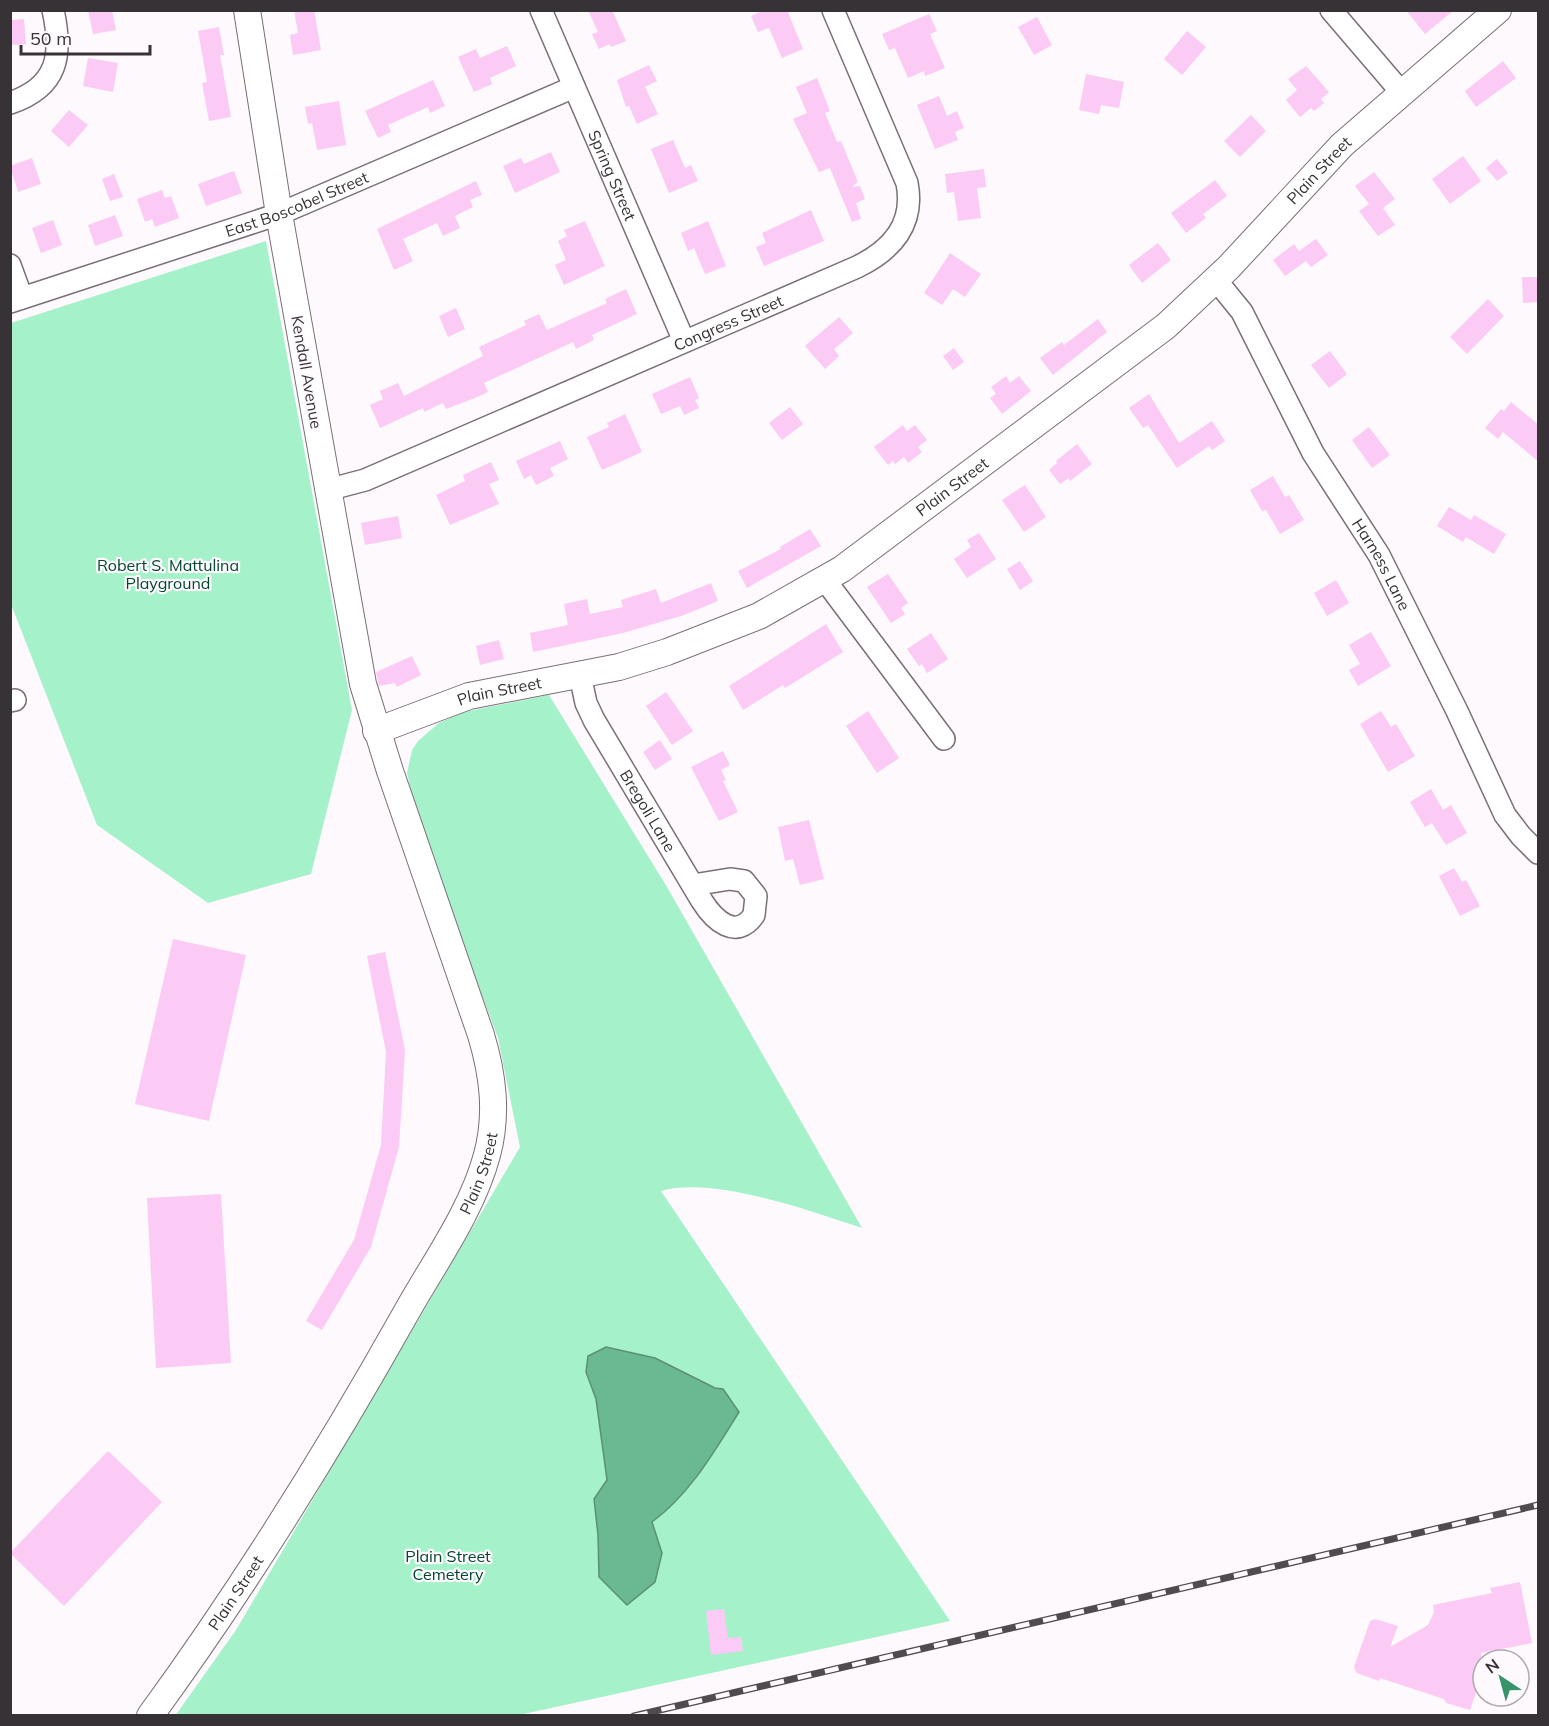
<svg xmlns="http://www.w3.org/2000/svg" width="1549" height="1726" font-family="Mulish,sans-serif">
	<style>
		.green { fill: #a5f1c9; fill-rule: evenodd }
		.water { fill: #6ab992; stroke: #5b9076; stroke-width: 1.5 }
		.building { fill: #fbcaf5 }
		.lines { fill: none; stroke-linecap: round; stroke-linejoin: round }
		.minor-casing { stroke: #796f78; stroke-width: 24 }
		.tertiary-casing { stroke: #796f78; stroke-width: 28 }
		.minor { stroke: #fff; stroke-width: 21 }
		.tertiary { stroke: #fff; stroke-width: 26 }
		.rail-casing { stroke: #504b4f; stroke-width: 7 }
		.rail { stroke: #fef9fd; stroke-width: 4.5; stroke-dasharray: 14; stroke-linecap: butt }
		.labels { text-anchor: middle; dominant-baseline: central; stroke-width: 4.5; stroke-linejoin: round; paint-order: stroke }
		.street-label { font-size: 16px; fill: #373236; stroke: #fef9fd }
		.park-label { font-size: 16px; fill: #02472e; stroke: #fef9fd }
	</style>
	<rect width="100%" height="100%" fill="#fef9fd"/>
	<g class="green">
		<polygon points="266,241 352,710 311,874 208,903 97,825 11,604 11,323"/>
		<path d="M549 695 667 887 862 1228C810 1211 714 1176 661 1191L950 1621 519 1715 175 1716 236 1630 520 1147 498 1038 418 823 407 773 412 750 418 741 439 723 464 712ZM606 1347 655 1358 715 1388 723 1389 664 1513 651 1522 662 1553 598 1535 594 1499 607 1480 596 1399 586 1372Z"/>
	</g>
	<path class="water" d="M606 1347 655 1358 715 1388 723 1389 739 1412C714 1452 690 1494 652 1522L662 1553 655 1582 627 1605 599 1577 598 1535 594 1499 607 1480 596 1399 586 1372 588 1356Z"/>
	<g class="building">
		<polygon points="88,10 112,10 116,30 93,34"/>
		<polygon points="294,10 314,10 321,50 293,55 290,35 298,33"/>
		<polygon points="588,10 612,10 626,41 611,47 610,44 599,49 592,34 598,32"/>
		<polygon points="764,10 787,10 803,49 782,58 769,28 758,32 751,16"/>
		<polygon points="1406,10 1454,10 1425,34"/>
		<polygon points="929,14 937,31 930,34 945,68 925,76 924,71 908,78 895,48 889,50 882,34"/>
		<polygon points="1037,17 1052,45 1034,55 1018,27"/>
		<polygon points="24,19 26,44 10,45 10,20"/>
		<polygon points="219,27 224,55 220,55 231,117 209,121 202,83 207,82 198,31"/>
		<polygon points="1187,31 1206,47 1182,75 1164,59"/>
		<polygon points="507,46 516,66 490,78 492,84 474,92 458,57 476,49 480,58"/>
		<polygon points="88,58 118,63 113,92 83,86"/>
		<polygon points="1503,61 1516,78 1476,107 1465,91"/>
		<polygon points="649,65 657,81 645,87 658,114 637,124 629,106 626,107 617,80"/>
		<polygon points="1306,66 1329,92 1321,99 1324,103 1314,111 1311,108 1300,117 1286,100 1297,90 1288,79"/>
		<polygon points="1086,74 1124,82 1119,108 1101,105 1099,114 1079,110"/>
		<polygon points="817,78 830,111 825,113 837,142 841,141 858,182 852,187 860,186 865,199 856,203 861,219 852,222 830,168 819,172 793,119 807,113 796,87"/>
		<polygon points="433,80 445,106 430,113 428,107 388,125 391,132 378,138 365,111"/>
		<polygon points="939,96 947,116 957,111 964,128 955,132 958,140 935,149 917,105"/>
		<polygon points="339,101 346,145 317,150 312,123 308,124 305,107"/>
		<polygon points="69,110 88,125 69,147 51,131"/>
		<polygon points="1251,115 1266,131 1240,157 1224,141"/>
		<polygon points="673,140 685,168 691,165 698,181 669,193 651,149"/>
		<polygon points="551,152 560,172 515,193 503,166 521,158 524,164"/>
		<polygon points="1463,156 1481,181 1450,204 1432,179"/>
		<polygon points="32,158 41,184 18,192 10,166"/>
		<polygon points="1497,159 1508,173 1497,181 1486,168"/>
		<polygon points="984,169 986,187 977,188 981,218 958,221 954,192 947,193 945,174"/>
		<polygon points="234,171 242,193 206,206 198,184"/>
		<polygon points="1374,172 1395,199 1383,208 1395,225 1378,236 1359,211 1369,204 1355,186"/>
		<polygon points="114,174 123,197 110,201 102,179"/>
		<polygon points="1215,180 1227,196 1203,214 1206,218 1186,233 1171,213"/>
		<polygon points="476,181 482,195 470,200 473,207 455,216 460,228 443,236 437,223 403,239 413,261 394,270 377,229"/>
		<polygon points="162,190 165,198 171,196 179,218 155,227 152,219 145,222 137,199"/>
		<polygon points="811,210 824,241 764,266 756,247 766,243 762,233"/>
		<polygon points="115,215 123,236 95,246 88,225"/>
		<polygon points="53,220 62,245 41,253 32,228"/>
		<polygon points="585,221 605,266 564,285 555,265 566,260 558,241 567,236 564,230"/>
		<polygon points="708,221 726,266 705,274 694,248 688,251 681,233"/>
		<polygon points="1316,239 1328,255 1311,267 1306,261 1285,276 1273,260 1294,244 1305,259 1299,251"/>
		<polygon points="1158,243 1171,260 1142,283 1129,265"/>
		<polygon points="950,253 981,274 965,297 953,289 942,305 924,293"/>
		<polygon points="1522,277 1539,277 1539,302 1523,303"/>
		<polygon points="626,289 637,314 592,335 594,340 576,349 573,342 484,383 488,392 475,398 446,409 443,403 424,412 423,408 380,428 370,405 383,399 380,391 398,383 404,396 483,356 479,347 526,325 524,321 539,314 547,330 607,303 605,299"/>
		<polygon points="1488,299 1504,316 1467,354 1450,337"/>
		<polygon points="456,308 465,329 448,337 439,316"/>
		<polygon points="839,317 853,333 834,349 839,356 825,369 805,346"/>
		<polygon points="1098,319 1107,332 1053,375 1040,358 1062,342 1064,345"/>
		<polygon points="954,348 964,362 953,370 943,356"/>
		<polygon points="1330,351 1347,374 1329,388 1311,365"/>
		<polygon points="1006,376 1010,383 1019,376 1031,391 1002,414 990,398 996,394 991,387"/>
		<polygon points="690,377 699,398 695,400 699,408 684,415 680,406 661,414 652,394"/>
		<polygon points="1149,394 1179,443 1212,421 1225,441 1212,450 1209,446 1177,468 1148,425 1143,428 1129,408"/>
		<polygon points="1511,402 1539,425 1539,462 1503,432 1498,439 1485,428 1501,409 1504,411"/>
		<polygon points="790,407 803,424 782,440 769,423"/>
		<polygon points="625,414 642,452 602,470 587,437 609,427 607,423"/>
		<polygon points="903,425 907,431 915,425 927,440 918,447 922,452 908,463 904,457 895,464 893,461 888,465 874,447"/>
		<polygon points="1369,427 1390,455 1372,468 1352,440"/>
		<polygon points="560,441 568,459 550,468 554,476 536,485 531,475 524,479 516,461"/>
		<polygon points="1077,444 1092,464 1070,481 1069,478 1060,484 1049,470 1057,463 1056,461"/>
		<polygon points="491,462 499,480 489,484 499,504 450,525 436,495 465,481 463,475"/>
		<polygon points="1273,476 1285,497 1289,495 1304,520 1280,534 1266,510 1262,511 1250,490"/>
		<polygon points="1025,485 1046,517 1024,532 1002,500"/>
		<polygon points="1449,507 1471,520 1474,515 1506,534 1494,554 1466,537 1463,542 1437,526"/>
		<polygon points="398,516 402,538 365,545 361,523"/>
		<polygon points="810,529 821,546 747,588 738,571 781,549 780,547"/>
		<polygon points="979,533 996,559 967,578 954,559 971,547 967,540"/>
		<polygon points="1020,561 1033,581 1020,590 1007,569"/>
		<polygon points="888,574 908,603 901,608 905,614 891,623 867,587"/>
		<polygon points="1336,580 1349,603 1327,616 1314,593"/>
		<polygon points="711,583 718,601 684,615 623,633 533,652 530,633 568,625 564,604 587,599 590,614 623,607 621,600 656,589 661,603"/>
		<polygon points="826,624 843,652 785,688 783,685 743,710 729,686"/>
		<polygon points="1371,632 1391,666 1358,686 1349,670 1360,664 1349,645"/>
		<polygon points="931,633 948,659 927,673 922,664 919,666 907,649"/>
		<polygon points="499,640 504,659 480,665 476,646"/>
		<polygon points="412,656 421,675 397,687 395,683 379,686 376,672"/>
		<polygon points="666,692 693,731 672,745 646,706"/>
		<polygon points="868,711 899,758 877,773 846,726"/>
		<polygon points="1381,711 1391,727 1396,724 1415,756 1388,772 1360,724"/>
		<polygon points="660,740 672,759 655,770 643,752"/>
		<polygon points="723,751 730,765 721,770 726,780 723,781 738,812 719,821 691,767"/>
		<polygon points="1431,789 1443,810 1451,805 1467,833 1446,845 1432,823 1425,827 1410,802"/>
		<polygon points="809,820 824,879 800,885 793,859 785,861 778,827"/>
		<polygon points="1454,868 1462,882 1466,880 1480,906 1460,916 1439,876"/>
		<polygon points="173,939 246,955 209,1121 135,1104"/>
		<polygon points="385,952 405,1050 399,1147 371,1247 322,1330 306,1321 354,1240 381,1145 386,1052 367,956"/>
		<polygon points="221,1194 231,1363 156,1368 147,1198"/>
		<polygon points="108,1451 162,1502 64,1606 10,1553"/>
		<polygon points="1520,1582 1532,1643 1481,1653 1483,1671 1470,1710 1446,1703 1444,1699 1380,1678 1379,1681 1357,1673 1354,1667 1370,1621 1375,1619 1398,1626 1390,1647 1428,1625 1434,1612 1433,1605 1492,1593 1490,1588"/>
		<polygon points="724,1609 728,1638 741,1637 743,1651 711,1655 706,1611"/>
	</g>
	<g class="lines">
		<defs>
			<g id="minor">
				<path id="s1" d="M541 10 684 341"/>
				<polyline points="1331,10 1402,93"/>
				<path d="M10 103C58 87 63 55 53 10"/>
				<polyline points="10,265 22,298"/>
				<path id="s2" d="M1216 280 1242 312 1313 453 1379 555 1457 711 1505 815 1521 836 1538 853"/>
				<path id="s3" d="M10 302 279 214 574 87"/>
				<path id="s4" d="M327 490 365 480 857 267C892 250 915 224 907 183L833 10"/>
				<polyline points="825,580 944,739"/>
				<path id="s5" d="M580 675 586 703 594 720 702 901C714 920 736 941 754 915L756 896 744 881 730 879 693 885"/>
				<polyline points="10,701 15,700"/>
			</g>
			<g id="tertiary">
				<path id="s6" d="M376 731 469 696 619 667 667 652 759 616 842 569 1166 326 1229 267 1342 145 1498 10"/>
				<path id="s7" d="M150 1716C244 1587 328 1452 406 1313 434 1263 472 1211 487 1155 498 1114 493 1075 481 1035L390 771 363 684 279 214 247 10"/>
			</g>
		</defs>
		<use href="#minor" class="minor-casing"/>
		<use href="#tertiary" class="tertiary-casing"/>
		<use href="#minor" class="minor"/>
		<use href="#tertiary" class="tertiary"/>
		<defs>
			<polyline id="rail" points="634,1716 1538,1505"/>
		</defs>
		<use href="#rail" class="rail-casing"/>
		<use href="#rail" class="rail"/>
	</g>
	<g class="labels">
		<g class="street-label">
			<text stroke="none"><textPath href="#s6" startOffset="1120">Plain Street</textPath></text>
			<text stroke="none"><textPath href="#s1" startOffset="180">Spring Street</textPath></text>
			<text stroke="none"><textPath href="#s3" startOffset="303">East Boscobel Street</textPath></text>
			<text stroke="none"><textPath href="#s4" startOffset="435">Congress Street</textPath></text>
			<text transform="translate(307 372) rotate(80)">Kendall Avenue</text>
			<text stroke="none"><textPath href="#s6" startOffset="634">Plain Street</textPath></text>
			<text stroke="none"><textPath href="#s2" startOffset="330">Harness Lane</textPath></text>
			<text stroke="none"><textPath href="#s6" startOffset="130">Plain Street</textPath></text>
			<text stroke="none"><textPath href="#s5" startOffset="153">Bregoli Lane</textPath></text>
			<text stroke="none"><textPath href="#s7" startOffset="636">Plain Street</textPath></text>
			<text stroke="none"><textPath href="#s7" startOffset="150">Plain Street</textPath></text>
		</g>
		<g class="park-label">
			<text x="168" y="565">Robert S. Mattulina<tspan x="168" dy="18">Playground</tspan></text>
			<text x="448" y="1556">Plain Street<tspan x="448" dy="18">Cemetery</tspan></text>
		</g>
	</g>
	<rect width="1549" height="1726" fill="none" stroke="#373236" stroke-width="24"/>
	<g transform="translate(1501 1678) rotate(324)"><circle r="28" fill="#fef9fd" stroke="#aea9ad" stroke-width="1.5"/>
	<path d="M0-4.5L10 22L0 15L-10 22Z" fill="#37936a"/>
	<text y="-9" font-size="16" font-weight="bold" text-anchor="middle" fill="#373236">N</text>
	</g>
	<path d="M21 45v9h129v-9" fill="none" stroke="#373236" stroke-width="3"/>
	<text x="30" y="45" font-size="18" fill="#373236" stroke="#fef9fd" stroke-width="4.5" paint-order="stroke">50 m</text>
</svg>
